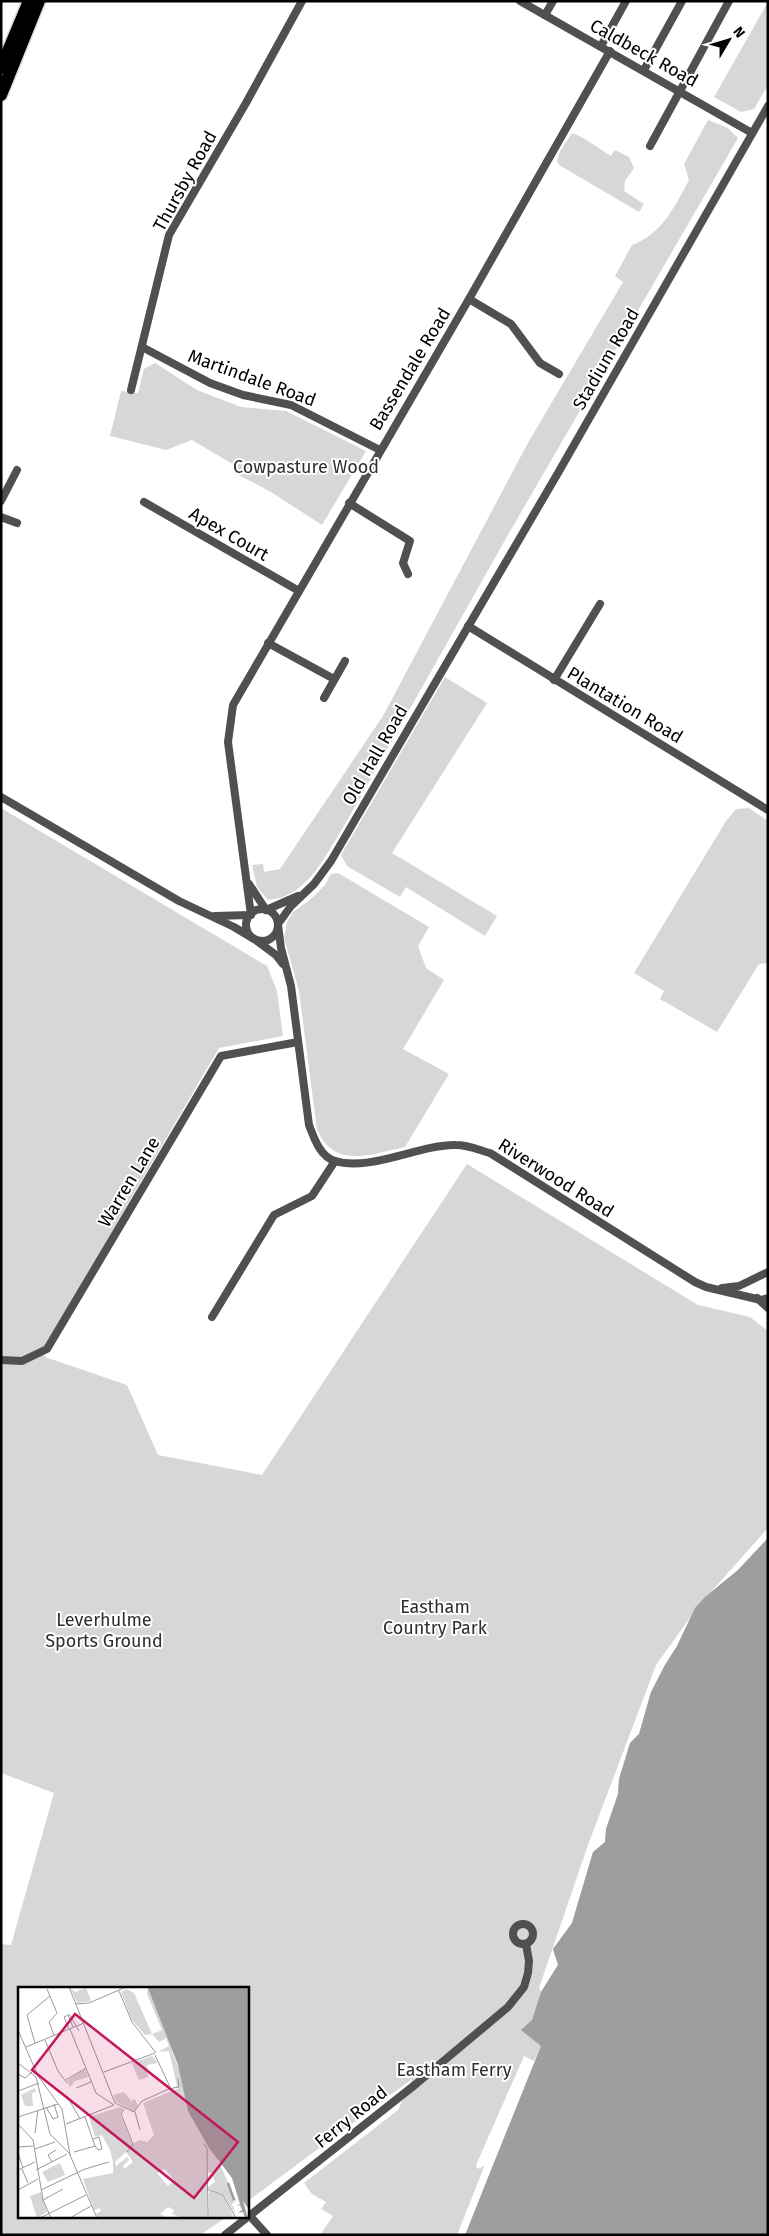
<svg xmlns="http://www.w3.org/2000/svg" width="769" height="2236" font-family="'Fira Sans',sans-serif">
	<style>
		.green { fill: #d7d7d7; fill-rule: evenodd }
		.water { fill: #9e9e9e }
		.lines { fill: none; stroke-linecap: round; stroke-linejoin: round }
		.highway-casing { stroke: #dbdbdb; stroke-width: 15 }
		.minor { stroke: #505050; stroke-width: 8 }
		.highway { stroke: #000; stroke-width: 12 }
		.labels { text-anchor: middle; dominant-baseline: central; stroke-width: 4; stroke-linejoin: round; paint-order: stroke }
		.street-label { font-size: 18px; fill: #000; stroke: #fff }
		.park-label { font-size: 18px; fill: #2e2e2e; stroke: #fff }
		.inset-river { fill: none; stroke: #9e9e9e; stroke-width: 2.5 }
		.inset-road { fill: none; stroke: #999; stroke-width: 1 }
		.view { fill: #c2185b; fill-opacity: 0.15; stroke: #c2185b; stroke-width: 2.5 }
		.inset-edge { fill: none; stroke: #000; stroke-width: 2.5 }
	</style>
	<rect width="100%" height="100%" fill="#fff"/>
	<g class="green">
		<polygon points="768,2 768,85 754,109 741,112 714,97"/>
		<path d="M708 120 728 128 738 138 509 533 340 833C322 861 306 897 268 900L257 887 252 865 263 864 264 872 280 869 383 716 529 441 623 282 615 276 632 245C662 234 675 206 689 180L684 164Z"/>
		<path d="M572 133C586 138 598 148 611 156L615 150 629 157 634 168 625 181 624 191 644 204 639 212 559 165 557 161 560 151Z"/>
		<polygon points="155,363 197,390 241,407 286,411 366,451 322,525 271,492 233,472 236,466 192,440 166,450 110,436 121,391 138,393 144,369"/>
		<polygon points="445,677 487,703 392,853 497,916 485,936 406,887 400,897 347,866 341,855"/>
		<path d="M1 808 267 966 277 991 283 1036 219 1048 42 1351 45 1357 127 1385 158 1455 262 1475 467 1164 698 1305 750 1317 768 1331V1528L709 1594 738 1570 768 1538 482 2206V2192L541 2046 534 2061 524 2056 477 2163 476 2167 480 2169 482 2166 484 2167 457 2235H320L333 2216 321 2209 326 2202 312 2194 304 2183 398 2110 412 2079 248 2201V1988H19V2217H227L200 2235H1V1944L11 1945 54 1793 1 1773ZM692 1615 677 1646 665 1665 651 1692 639 1734 630 1743 619 1779 618 1794 606 1829 605 1842 593 1852 572 1923 553 1949 558 1965 541 1992 539 1988 588 1845 656 1665Z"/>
		<polygon points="749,808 768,821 768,963 759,964 717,1032 660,999 664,991 634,973 726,821 736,809"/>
		<path d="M338 873 429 927 418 946 426 968 444 980 403 1049 449 1074 405 1147C370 1154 336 1170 317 1130L299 991 284 938 287 922 293 912 311 899 325 885 331 874Z"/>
	</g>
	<polygon class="water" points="768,1538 768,2235 465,2235 541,2046 521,2030 532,2020 541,1992 558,1965 553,1949 572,1923 593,1852 605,1842 606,1829 618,1794 619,1779 630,1743 639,1734 651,1692 665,1665 677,1646 695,1608 705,1597 738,1570"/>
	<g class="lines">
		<defs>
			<g id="highway">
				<polyline points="1,68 29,1"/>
				<polyline points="1,95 39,1"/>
			</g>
		</defs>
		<use href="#highway" class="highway-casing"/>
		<g class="minor">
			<polyline points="520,1 752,133"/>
			<polyline points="545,15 553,1"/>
			<polyline points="601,46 626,1"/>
			<polyline points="644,70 682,1"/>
			<polyline points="650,146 729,1"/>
			<polyline points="469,299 511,324 540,363 559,374"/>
			<polyline points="142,347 210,383 243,395 291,405 380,450"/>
			<polyline points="131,390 169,235 246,103 302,1"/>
			<polyline points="1,501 17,470"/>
			<polyline points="144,502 299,591"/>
			<polyline points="349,503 410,541 403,563 408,574"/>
			<polyline points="1,517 17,523"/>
			<polyline points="468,626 768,810"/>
			<polyline points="268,643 334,679"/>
			<polyline points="554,680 600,604"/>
			<polyline points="324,698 345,661"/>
			<polyline points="1,797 179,901 234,927 254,939"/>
			<polyline points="249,884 266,910"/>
			<circle cx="262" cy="925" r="16"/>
			<polyline points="266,910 298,896"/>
			<polyline points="251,915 228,742 233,705 469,299 610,51"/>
			<polyline points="215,916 250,915"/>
			<polyline points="278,924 291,906 314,884 331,861 558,473 768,106"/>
			<path d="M278 925 281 948 291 986 309 1125C314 1138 320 1157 335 1161 370 1172 420 1144 456 1145 468 1145 479 1150 490 1153L695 1282 706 1287 761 1300 768 1298"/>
			<polyline points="257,941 276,955 283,964"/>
			<polyline points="722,1288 739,1286 768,1272"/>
			<polyline points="757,1298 768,1308"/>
			<polyline points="212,1317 274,1215 312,1196 335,1161"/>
			<polyline points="1,1360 22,1361 47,1349 221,1056 298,1042"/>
			<circle cx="523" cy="1934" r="10"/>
			<polyline points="250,2216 267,2235"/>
			<polyline points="225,2235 416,2084 508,2007 524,1987 528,1973 529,1961 526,1944"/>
		</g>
		<use href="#highway" class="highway"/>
	</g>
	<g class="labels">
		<g class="street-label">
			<text transform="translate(644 53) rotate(29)">Caldbeck Road</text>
			<text transform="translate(185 181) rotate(-61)">Thursby Road</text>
			<text transform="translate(606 359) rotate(-60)">Stadium Road</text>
			<text transform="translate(410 369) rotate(-59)">Bassendale Road</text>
			<text transform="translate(252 378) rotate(20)">Martindale Road</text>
			<text transform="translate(229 534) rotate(30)">Apex Court</text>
			<text transform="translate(625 705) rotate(31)">Plantation Road</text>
			<text transform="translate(375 755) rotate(-60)">Old Hall Road</text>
			<text transform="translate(556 1178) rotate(32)">Riverwood Road</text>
			<text transform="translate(129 1182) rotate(-59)">Warren Lane</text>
			<text transform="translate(351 2117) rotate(-39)">Ferry Road</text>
		</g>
		<g class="park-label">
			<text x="306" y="467">Cowpasture Wood</text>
			<text x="435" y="1607">Eastham<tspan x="435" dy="21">Country Park</tspan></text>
			<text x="104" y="1620">Leverhulme<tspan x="104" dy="21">Sports Ground</tspan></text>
			<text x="454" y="2070">Eastham Ferry</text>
		</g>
	</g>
	<g transform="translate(18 1987)">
		<rect width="231" height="231" fill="#fff"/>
		<path d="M52 0 57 5 68 1 73 14 59 16ZM130 0H136L152 41 157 61 153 62 179 129 210 180 212 188 206 176 200 173 218 213 214 217 218 228 206 208 189 201 197 195 194 186 190 185 189 173V231H164L154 227 156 223 150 220 142 227 150 231H80L78 227 83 224 82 221 76 223 65 192 95 186V175L92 163 84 148 77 150 71 130 102 120 105 122 102 127 114 157 122 153 129 155 136 148 125 116 161 101H154L159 99 151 64 140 65 151 59 148 51 141 55 134 47 127 48 114 33 103 5 108 2 116 6 134 47 144 43 129 7ZM108 165 115 175 106 182 105 179 111 173 109 170 98 179 97 175ZM147 182 156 193 150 199 139 186ZM134 69 140 76 129 78 130 90 121 93 114 76ZM67 82 70 90 57 94 52 100 49 94ZM17 101 18 105 14 106 15 119H7L3 108ZM106 105 113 114 117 112 120 119 116 125 97 114 96 108ZM42 176 47 188 30 195 24 185ZM191 203 206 209 216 231H190ZM23 205 29 225 19 231 12 209Z" fill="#d7d7d7" fill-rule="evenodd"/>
		<path d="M231 0 232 224 225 214 230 231H227L225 225 220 226 224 223 222 218 218 219 222 217 214 191 191 161 170 124 160 78 130 1Z" fill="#9e9e9e"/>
		<path class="inset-river" d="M210 196 216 213"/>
		<path class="inset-road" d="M51 0 97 116M29 2 39 26 31 35 36 48M101 4 114 35 138 66M58 17 71 16 108 0M51 27 61 44M51 42 46 30 50 28 55 40M52 42 78 106 96 118M0 43 20 89 44 122 52 168 79 231M27 53 40 84 49 96M17 56 9 28 32 9M8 60 66 36M137 68 152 100M0 76 18 90 32 147 53 168M86 85 137 66M0 87 7 91 14 85M48 93 68 81M58 101 73 95M150 102 161 100 160 91M0 104 21 96M49 109 62 132M97 116 116 125 124 114 151 102M28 120 35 132 40 130 36 117M106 122 103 127 115 157 109 165M117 125 122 143M0 130 40 117M67 130 77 159M0 137 15 153 25 213 33 231M48 137 96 118M17 146 20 123M75 152 81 150 84 162 80 163 77 159M185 156 189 161 190 231M0 160 15 159M17 162 37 155M56 165 77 159M0 166 5 181M34 175 30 168 38 163M4 182 10 196M0 183 17 175M18 183 49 167M189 202 205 208 218 231M0 203 20 192M23 203 67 182 91 175M25 213 45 202M22 231 68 208M52 231 73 219"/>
		<path class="view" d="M57 27 220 155 176 211 14 83Z"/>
		<rect width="231" height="231" class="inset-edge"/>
	</g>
	<rect width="769" height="2236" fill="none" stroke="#000000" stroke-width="5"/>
	<g transform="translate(729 40) rotate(52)" stroke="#ffffff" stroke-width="4" paint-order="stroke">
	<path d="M0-4L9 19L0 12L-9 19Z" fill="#000000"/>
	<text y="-8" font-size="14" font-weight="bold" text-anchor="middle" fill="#000000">N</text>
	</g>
</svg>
